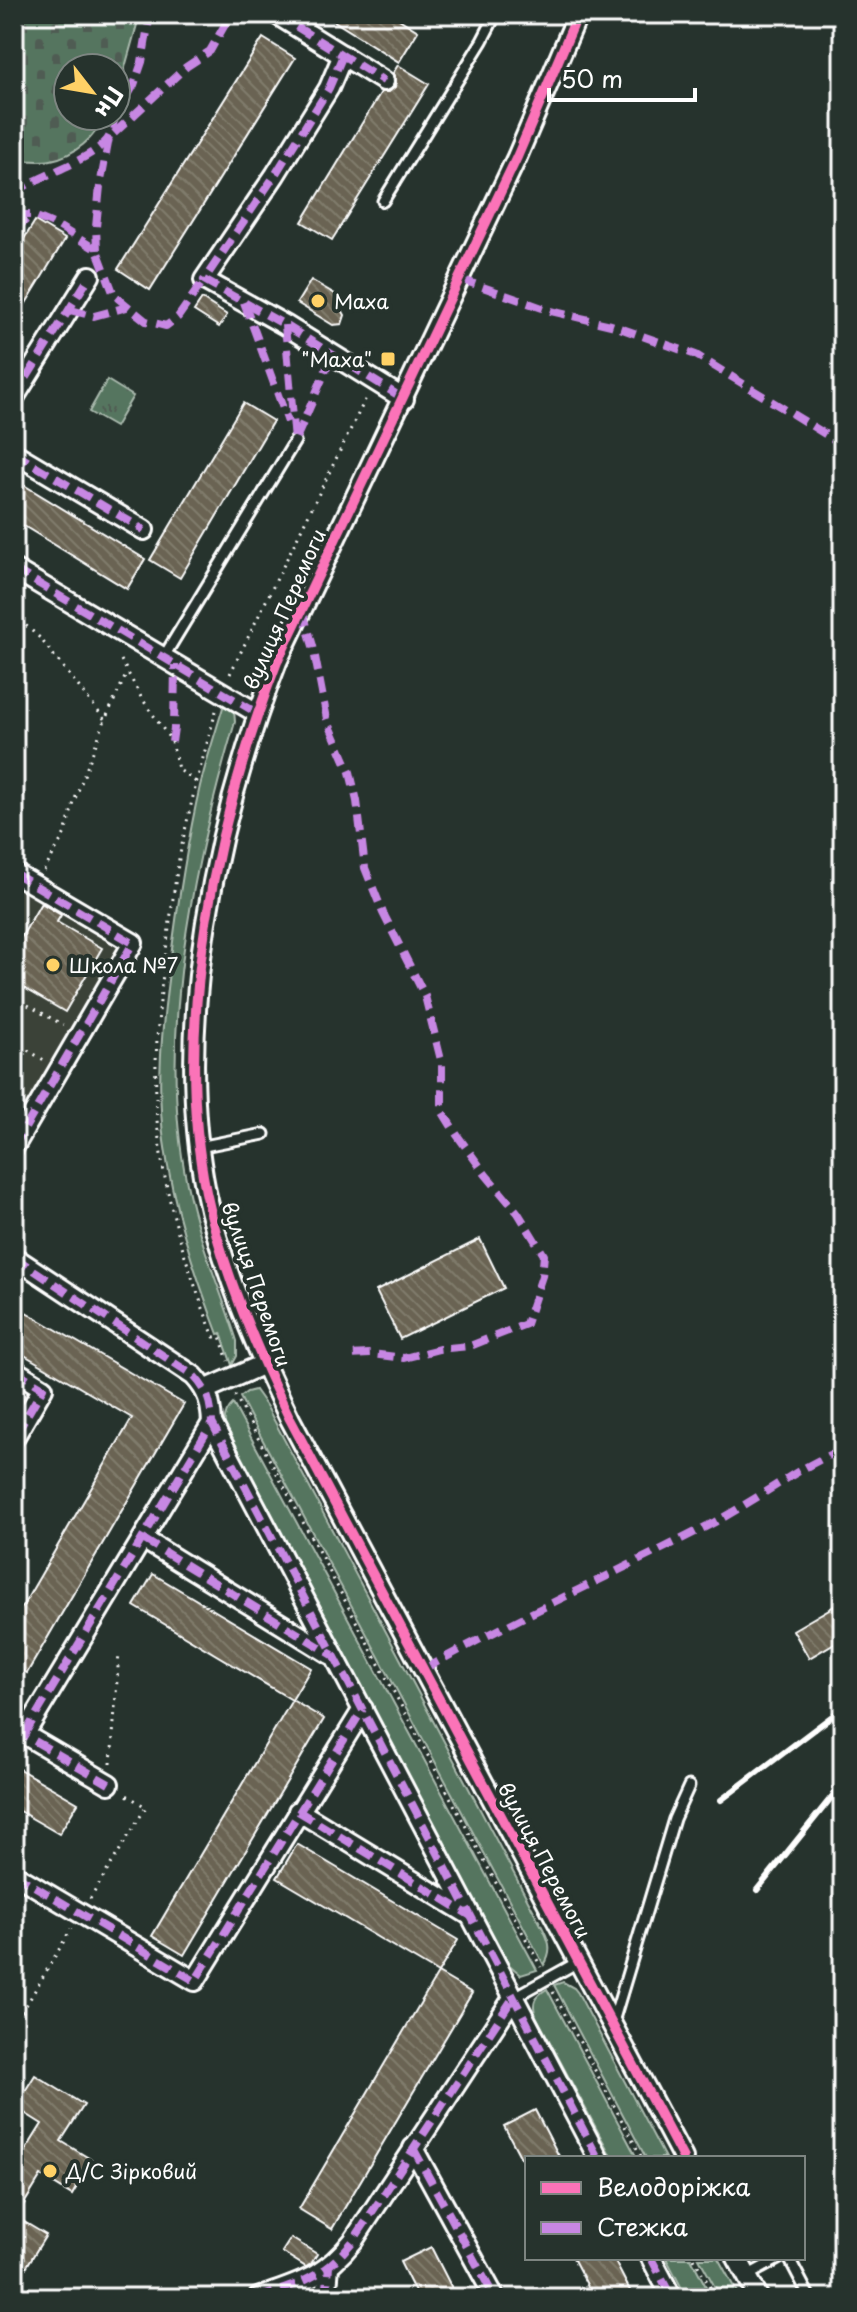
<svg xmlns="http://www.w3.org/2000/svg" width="857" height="2312" font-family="'Playpen Sans',sans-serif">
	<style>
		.built { fill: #3a4238 }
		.grass { fill: #55755e; stroke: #aabaae; stroke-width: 2 }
		.cemetery { fill: url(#cemetery-stones); stroke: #aabaae; stroke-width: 2 }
		.park { fill: url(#park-tufts); stroke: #aabaae; stroke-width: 2 }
		.building { fill: url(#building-back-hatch); stroke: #fff; stroke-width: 2 }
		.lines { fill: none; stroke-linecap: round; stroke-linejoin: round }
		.lane-casing { stroke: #fff; stroke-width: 15 }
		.street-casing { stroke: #fff; stroke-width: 24 }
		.path { stroke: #fff; stroke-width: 3; stroke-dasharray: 2 6; stroke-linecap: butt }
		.lane { stroke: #26332d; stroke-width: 9 }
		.street { stroke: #26332d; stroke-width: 18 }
		.rail { stroke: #fff; stroke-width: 6 }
		.quiet { stroke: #c787e3; stroke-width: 8; stroke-dasharray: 16 8; stroke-linecap: butt }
		.cycleway-casing { stroke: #26332d; stroke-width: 15 }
		.cycleway { stroke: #fb73b8; stroke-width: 10 }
		.poi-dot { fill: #ffd166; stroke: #26332d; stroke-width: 3 }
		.labels { text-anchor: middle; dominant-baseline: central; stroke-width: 8; stroke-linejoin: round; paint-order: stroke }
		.poi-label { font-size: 20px; fill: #fff; stroke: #26332d; text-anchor: start }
		.street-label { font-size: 20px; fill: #fff; stroke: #26332d }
	</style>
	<defs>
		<pattern id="cemetery-stones" width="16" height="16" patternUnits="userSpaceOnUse" patternTransform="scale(2)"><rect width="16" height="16" fill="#55755e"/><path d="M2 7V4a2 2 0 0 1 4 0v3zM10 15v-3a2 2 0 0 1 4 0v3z" fill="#505c53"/></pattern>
		<pattern id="park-tufts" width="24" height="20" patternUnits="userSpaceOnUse" patternTransform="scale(2)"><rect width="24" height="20" fill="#55755e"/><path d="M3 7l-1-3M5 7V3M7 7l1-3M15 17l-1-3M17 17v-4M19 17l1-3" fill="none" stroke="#505c53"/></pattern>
		<pattern id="building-back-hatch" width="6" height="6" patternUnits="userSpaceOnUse" patternTransform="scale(2)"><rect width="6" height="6" fill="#6a6452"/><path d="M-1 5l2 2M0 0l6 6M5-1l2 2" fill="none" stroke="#807b6c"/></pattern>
	</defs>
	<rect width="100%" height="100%" fill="#26332d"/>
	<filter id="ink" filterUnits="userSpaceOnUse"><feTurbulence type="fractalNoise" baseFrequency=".0125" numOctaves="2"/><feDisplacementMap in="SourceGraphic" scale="16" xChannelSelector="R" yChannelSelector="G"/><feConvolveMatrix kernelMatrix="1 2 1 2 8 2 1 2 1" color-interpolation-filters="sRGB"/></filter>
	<g filter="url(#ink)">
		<polygon class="built" points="14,887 120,947 14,1130"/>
		<g class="grass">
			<path d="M224 704 234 710 235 722C193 865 156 1036 187 1184 198 1239 220 1288 237 1341V1356L232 1365 221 1333 218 1334C194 1271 173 1208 164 1141 156 1085 162 1028 169 972 177 909 186 847 200 786 207 758 216 731 224 704Z"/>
			<path d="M255 1390 267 1407 539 1921C547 1936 555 1949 544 1965L252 1420 240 1397 247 1392Z"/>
			<path d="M233 1404 537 1970 521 1975 506 1962 227 1436C223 1424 223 1413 233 1404Z"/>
			<polygon points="563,1982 574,1988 578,1993 665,2158 646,2158 554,1985"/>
			<path d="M547 1989 637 2158H612L536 2016C531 2002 535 1996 547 1989Z"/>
			<polygon points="666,2258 691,2258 712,2298 687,2298"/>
			<polygon points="699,2258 718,2258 740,2298 721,2298"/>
		</g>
		<path class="cemetery" d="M14 14H140L122 78 116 86V68H68V116H102C98 138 72 156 51 160 41 162 29 160 18 161L14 159Z"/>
		<polygon class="park" points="107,380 133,396 115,427 89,412"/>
		<g class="building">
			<polygon points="323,14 391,14 418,31 399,62"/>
			<polygon points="263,38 295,58 150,290 118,269"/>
			<polygon points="398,65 429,84 332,240 302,222 381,92 389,92 395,87 396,81 393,73"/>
			<polygon points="35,221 65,239 14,323 14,255"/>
			<polygon points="311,280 340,297 337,301 345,315 342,324 333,325 297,303"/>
			<polygon points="202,299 227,315 219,327 194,311"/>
			<polygon points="243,403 273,421 180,578 150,560"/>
			<polygon points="14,479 145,559 127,589 14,520"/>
			<polygon points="41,903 61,915 57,922 102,948 65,1012 14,982 14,950"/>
			<polygon points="480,1239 504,1288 400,1339 376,1291"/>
			<polygon points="14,1305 184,1404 27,1673 14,1665 14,1621 132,1418 14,1349"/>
			<polygon points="153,1574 311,1668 292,1700 134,1606"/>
			<polygon points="843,1601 843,1638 809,1658 793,1630"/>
			<polygon points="292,1700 324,1719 184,1955 152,1936"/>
			<polygon points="14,1766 78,1803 59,1834 14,1808"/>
			<polygon points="297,1844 458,1940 438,1973 277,1878"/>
			<polygon points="438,1973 472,1993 332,2229 299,2209"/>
			<polygon points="35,2075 84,2105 61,2141 92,2160 72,2195 41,2176 16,2217 46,2235 25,2269 14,2262 14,2169 42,2124 15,2107"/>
			<polygon points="535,2110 560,2158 521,2158 504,2126"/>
			<polygon points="291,2238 317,2254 311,2264 306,2267 282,2252"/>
			<polygon points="431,2247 457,2298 418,2298 400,2262"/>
			<polygon points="573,2258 613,2258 634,2298 594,2298"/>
		</g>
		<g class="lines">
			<defs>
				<g id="lane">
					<polyline points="383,201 482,41 496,14"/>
					<polyline points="163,658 295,441"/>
					<polyline points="199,1147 264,1134"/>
					<polyline points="513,1998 578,1962"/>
					<polyline points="613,2022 674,1819 689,1786"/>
					<polyline points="789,2258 810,2298"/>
					<polyline points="747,2276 780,2258"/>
				</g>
				<g id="street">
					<polyline points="276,14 384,81"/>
					<path d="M578 14 517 157 277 662C216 820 172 1023 206 1192 222 1269 256 1348 290 1419L683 2158"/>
					<polyline points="343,55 329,88 275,175 204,280 285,325 404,399"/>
					<polyline points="14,398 90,276"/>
					<polyline points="14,453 144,530"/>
					<polyline points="14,569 257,713"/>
					<polyline points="14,873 133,943 14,1147"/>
					<path d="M14 1257 194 1376C208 1391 211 1403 212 1423L598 2158"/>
					<polyline points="14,1370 43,1388 14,1438"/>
					<polyline points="207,1389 264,1364"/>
					<polyline points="143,1539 330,1654"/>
					<polyline points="15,1729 109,1784"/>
					<polyline points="24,1735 212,1423"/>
					<polyline points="298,1811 468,1914"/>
					<polyline points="14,1874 195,1981 363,1709"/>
					<polyline points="413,2148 495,2298"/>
					<polyline points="651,2258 672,2298"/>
					<polyline points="737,2258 759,2298"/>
					<path d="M258 2298C302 2282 322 2279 353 2241L513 1998"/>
					<polyline points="326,2298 329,2267"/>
				</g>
			</defs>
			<use href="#lane" class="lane-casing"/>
			<use href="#street" class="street-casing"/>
			<g class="path">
				<polyline points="14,615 40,638 105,720"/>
				<polyline points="121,660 141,697 172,742 178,769 196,782"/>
				<polyline points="230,674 366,398"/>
				<path d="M216 711C202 760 189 809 179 859 174 887 171 915 167 943 159 1002 153 1061 157 1120 163 1195 187 1268 214 1337L220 1336 228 1361"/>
				<polyline points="44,871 65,833 75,799 105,720 127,673"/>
				<polyline points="14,997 63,1025"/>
				<polyline points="14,1042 44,1060"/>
				<polyline points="235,1395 541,1967"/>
				<polyline points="111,1764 119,1653"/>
				<polyline points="90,1899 146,1807 125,1794"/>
				<polyline points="553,1992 642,2158"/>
				<polyline points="14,2026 71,1929"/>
				<polyline points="694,2258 716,2298"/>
			</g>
			<use href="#lane" class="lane"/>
			<use href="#street" class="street"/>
			<g class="rail">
				<polyline points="721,1800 843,1708"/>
				<polyline points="757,1890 843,1783"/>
			</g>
			<g class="quiet">
				<polyline points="276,14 384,81"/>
				<polyline points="343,55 329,88 275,175 204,280 285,325 404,399"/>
				<polyline points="116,115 134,85 142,62 150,14"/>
				<path d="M14 193C39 175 88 162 107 140 112 134 113 123 115 116"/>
				<polyline points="14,215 32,215 58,226 97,250 114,295 146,321 166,326 178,317 204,280"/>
				<polyline points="14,230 32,215"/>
				<polyline points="97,250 96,227 100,186 109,138 186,67 210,51 231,14"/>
				<polyline points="460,279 551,311 611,325 696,355 843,445"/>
				<polyline points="244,302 288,422"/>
				<polyline points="70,310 94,316 127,307"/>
				<polyline points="285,325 295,441 333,354"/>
				<polyline points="14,398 90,276"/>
				<polyline points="14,453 144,530"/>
				<polyline points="14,569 257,713"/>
				<polyline points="302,610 313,646 327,719 350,772 357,801 365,868 383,913 425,996 442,1064 442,1111 457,1135 486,1175 518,1213 544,1255 542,1276 526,1324 470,1346 439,1349 404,1358 372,1354 351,1355"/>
				<polyline points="172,742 174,728 175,665"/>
				<polyline points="14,873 133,943 14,1147"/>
				<path d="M14 1257 194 1376C208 1391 211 1403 212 1423L598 2158"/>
				<polyline points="14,1370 43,1388 14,1438"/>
				<polyline points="143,1539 333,1655"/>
				<path d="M424 1669C519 1617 618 1572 715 1522 758 1499 797 1468 843 1449"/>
				<polyline points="14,1729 109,1784"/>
				<polyline points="24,1735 212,1423"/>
				<polyline points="298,1811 471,1916"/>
				<polyline points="14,1874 195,1981 363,1709"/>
				<polyline points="413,2148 495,2298"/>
				<polyline points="651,2258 672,2298"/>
				<path d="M258 2298C302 2282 322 2279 353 2241L513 1998"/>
				<polyline points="326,2298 329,2267"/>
			</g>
			<defs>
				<path id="cycleway" d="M578 14 517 157 277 662C216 820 172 1023 206 1192 222 1269 256 1348 290 1419L683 2158"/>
			</defs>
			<use href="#cycleway" class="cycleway-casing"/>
			<use href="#cycleway" class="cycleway"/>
		</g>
	</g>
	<g class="poi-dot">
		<circle cx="318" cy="301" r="8"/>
		<rect x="380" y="351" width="16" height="16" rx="4"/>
		<circle cx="53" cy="965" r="8"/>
		<circle cx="50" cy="2171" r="8"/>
	</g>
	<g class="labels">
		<g class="poi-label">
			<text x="334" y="301">Маха</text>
			<text x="372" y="359" text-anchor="end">"Маха"</text>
			<text x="69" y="965">Школа №7</text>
			<text x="66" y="2171">Д/С Зірковий</text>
		</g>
		<g class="street-label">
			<text transform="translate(284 609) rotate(-66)">вулиця Перемоги</text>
			<text transform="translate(257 1284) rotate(71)">вулиця Перемоги</text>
			<text transform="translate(545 1860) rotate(62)">вулиця Перемоги</text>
		</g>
	</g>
	<rect width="857" height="2312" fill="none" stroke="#26332d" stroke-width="48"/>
	<rect x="24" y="24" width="809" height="2264" fill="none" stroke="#fff" stroke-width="3" filter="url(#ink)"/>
	<rect x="525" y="2156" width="280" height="104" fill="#26332d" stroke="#7d8581" stroke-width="2"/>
	<rect x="541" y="2182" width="40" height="12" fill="#fb73b8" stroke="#7d8581" stroke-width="2"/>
	<text x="597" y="2196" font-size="24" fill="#ffffff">Велодоріжка</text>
	<rect x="541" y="2222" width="40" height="12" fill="#c787e3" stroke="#7d8581" stroke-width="2"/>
	<text x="597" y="2236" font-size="24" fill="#ffffff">Стежка</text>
	<g transform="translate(92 92) rotate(121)"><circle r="38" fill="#26332d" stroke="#7d8581" stroke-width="2"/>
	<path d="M0-6L14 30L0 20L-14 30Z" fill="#ffd166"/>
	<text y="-12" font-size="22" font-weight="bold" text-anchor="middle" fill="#ffffff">Пн</text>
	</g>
	<path d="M549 88v12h146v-12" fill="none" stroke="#ffffff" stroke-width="4"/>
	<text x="561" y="88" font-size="24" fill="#ffffff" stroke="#26332d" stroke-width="6" paint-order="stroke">50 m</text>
</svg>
